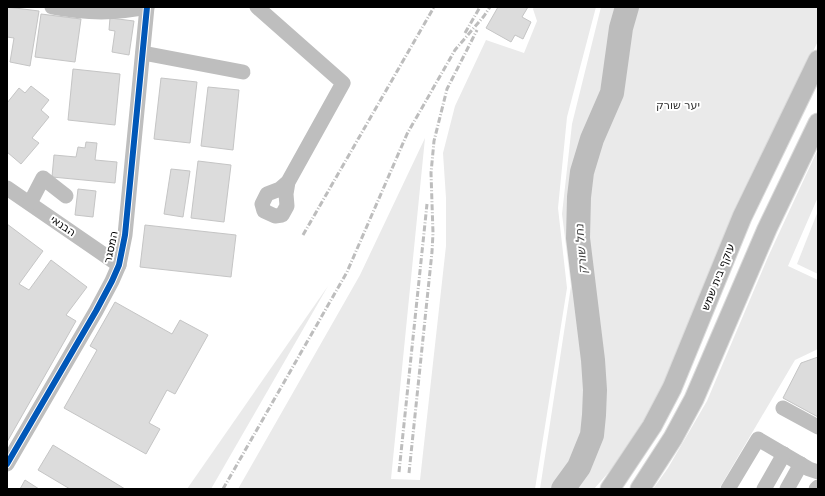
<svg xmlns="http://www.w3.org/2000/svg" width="825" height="496" font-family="'DejaVu Sans',Heebo,sans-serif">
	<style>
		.green { fill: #eaeaea }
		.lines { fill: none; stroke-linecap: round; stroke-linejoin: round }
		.river { stroke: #bcbcbc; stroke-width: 24 }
		.building { fill: #dcdcdc; stroke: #c5c5c5 }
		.major-casing { stroke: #dbdbdb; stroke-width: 21 }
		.minor { stroke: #bebebe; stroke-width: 15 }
		.major { stroke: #bdbdbd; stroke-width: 19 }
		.rail { stroke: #bdbdbd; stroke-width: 3; stroke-dasharray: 6 2 1 2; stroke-linecap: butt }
		.cycleway-casing { stroke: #fff; stroke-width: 8 }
		.cycleway { stroke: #0057b8; stroke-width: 6 }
		.labels { text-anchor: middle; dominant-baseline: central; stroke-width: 4; stroke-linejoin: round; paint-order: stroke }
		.park-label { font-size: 11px; fill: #2f2f2f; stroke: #fff }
		.street-label { font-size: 11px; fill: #000; stroke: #fff }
		.water-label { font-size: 12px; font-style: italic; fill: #404040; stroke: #fff }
	</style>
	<rect width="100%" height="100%" fill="#fff"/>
	<g class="green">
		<polygon points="534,7 596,7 567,117 558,208 567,288 535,489 238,489 360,275 425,138 391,479 420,480 446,246 446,198 443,153 455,106 486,40 524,53 537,21 533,9"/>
		<polygon points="601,7 818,7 818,41 743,200 669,383 622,457 594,489 540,489 571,286 562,214 572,124"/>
		<polygon points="818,149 818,197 788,266 818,280 818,349 795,360 719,489 653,489 668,468 707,401 768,257"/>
		<polygon points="818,211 818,274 797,264"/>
		<polygon points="328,286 211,489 187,489"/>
	</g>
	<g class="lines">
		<polyline class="river" points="563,489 579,467 592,435 594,415 595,390 593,360 578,238 579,197 582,172 592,139 612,93 621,28 627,7"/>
	</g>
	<g class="building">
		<polygon points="7,7 39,11 30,66 10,62 14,38 7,37"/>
		<polygon points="498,7 528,7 522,17 531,22 523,39 515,35 511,42 486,28"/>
		<polygon points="41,14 81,19 75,62 35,57"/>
		<polygon points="110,18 134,21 129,55 112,52 115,31 109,30"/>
		<polygon points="73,69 120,74 115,125 68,120"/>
		<polygon points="161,78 197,82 190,143 154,139"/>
		<polygon points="31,86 49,100 41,110 49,117 32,138 39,143 21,164 7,152 7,103 19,88 25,93"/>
		<polygon points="208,87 239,90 233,150 201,146"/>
		<polygon points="86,142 97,143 95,160 117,162 115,183 52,177 54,155 76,157 78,147 85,148"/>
		<polygon points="198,161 231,165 224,222 191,218"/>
		<polygon points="171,169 190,171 183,217 164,214"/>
		<polygon points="78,189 96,191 93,217 75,215"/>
		<polygon points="7,224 43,251 19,284 29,290 51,260 87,287 66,315 76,321 7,442"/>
		<polygon points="145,225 236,235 231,277 140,267"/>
		<polygon points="115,302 172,334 180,320 208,335 175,394 167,390 149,423 160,429 146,454 64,408 97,350 90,346"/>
		<polygon points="818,357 818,417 783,398 801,363"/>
		<polygon points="53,445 125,489 70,489 38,470"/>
		<polygon points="25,480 39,489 20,489"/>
	</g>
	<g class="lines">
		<defs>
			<g id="major">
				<polyline points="610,489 652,426 672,388 742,217 818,60"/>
				<polyline points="640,489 673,438 694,399 767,229 818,123"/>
			</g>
		</defs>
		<use href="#major" class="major-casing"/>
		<g class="minor">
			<path d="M52 7C83 13 116 14 147 7"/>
			<polyline points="257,7 343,83 288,182 286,194 287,206 282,215 275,216 264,211 262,204 267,194 280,189 288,182"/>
			<polyline points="143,53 243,72"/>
			<polyline points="7,188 119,265"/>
			<polyline points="30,203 43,178 66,196"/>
			<polyline points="783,408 818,427"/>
			<polyline points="7,464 96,311 112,281 119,265 125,235 147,7"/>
			<polyline points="728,489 758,439 809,469 818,472"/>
			<polyline points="764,489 784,454"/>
			<polyline points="787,489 801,464"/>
			<polyline points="816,489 818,487"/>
		</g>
		<use href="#major" class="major"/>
		<g class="rail">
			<polyline points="465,33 480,7"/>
			<polyline points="303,235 434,7"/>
			<polyline points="399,472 427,204"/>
			<polyline points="409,473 432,252 433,233 431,173 434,141 447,89 477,30"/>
			<polyline points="223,489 347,272 407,134 455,50 484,16 490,7"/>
		</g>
		<defs>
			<polyline id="cycleway" points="7,464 96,311 112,281 119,265 125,235 147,7"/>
		</defs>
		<use href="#cycleway" class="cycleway-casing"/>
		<use href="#cycleway" class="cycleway"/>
	</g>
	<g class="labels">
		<g class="park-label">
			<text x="678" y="105">יער שורק</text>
		</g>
		<g class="street-label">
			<text transform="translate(63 226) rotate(34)">הבנאי</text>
			<text transform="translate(111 247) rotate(-78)">המסגר</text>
			<text transform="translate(718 277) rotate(-68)">עוקף בית שמש</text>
		</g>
		<g class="water-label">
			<text transform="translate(581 249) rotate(-94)">נחל שורק</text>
		</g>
	</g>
	<rect width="825" height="496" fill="none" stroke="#000000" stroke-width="16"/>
</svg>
